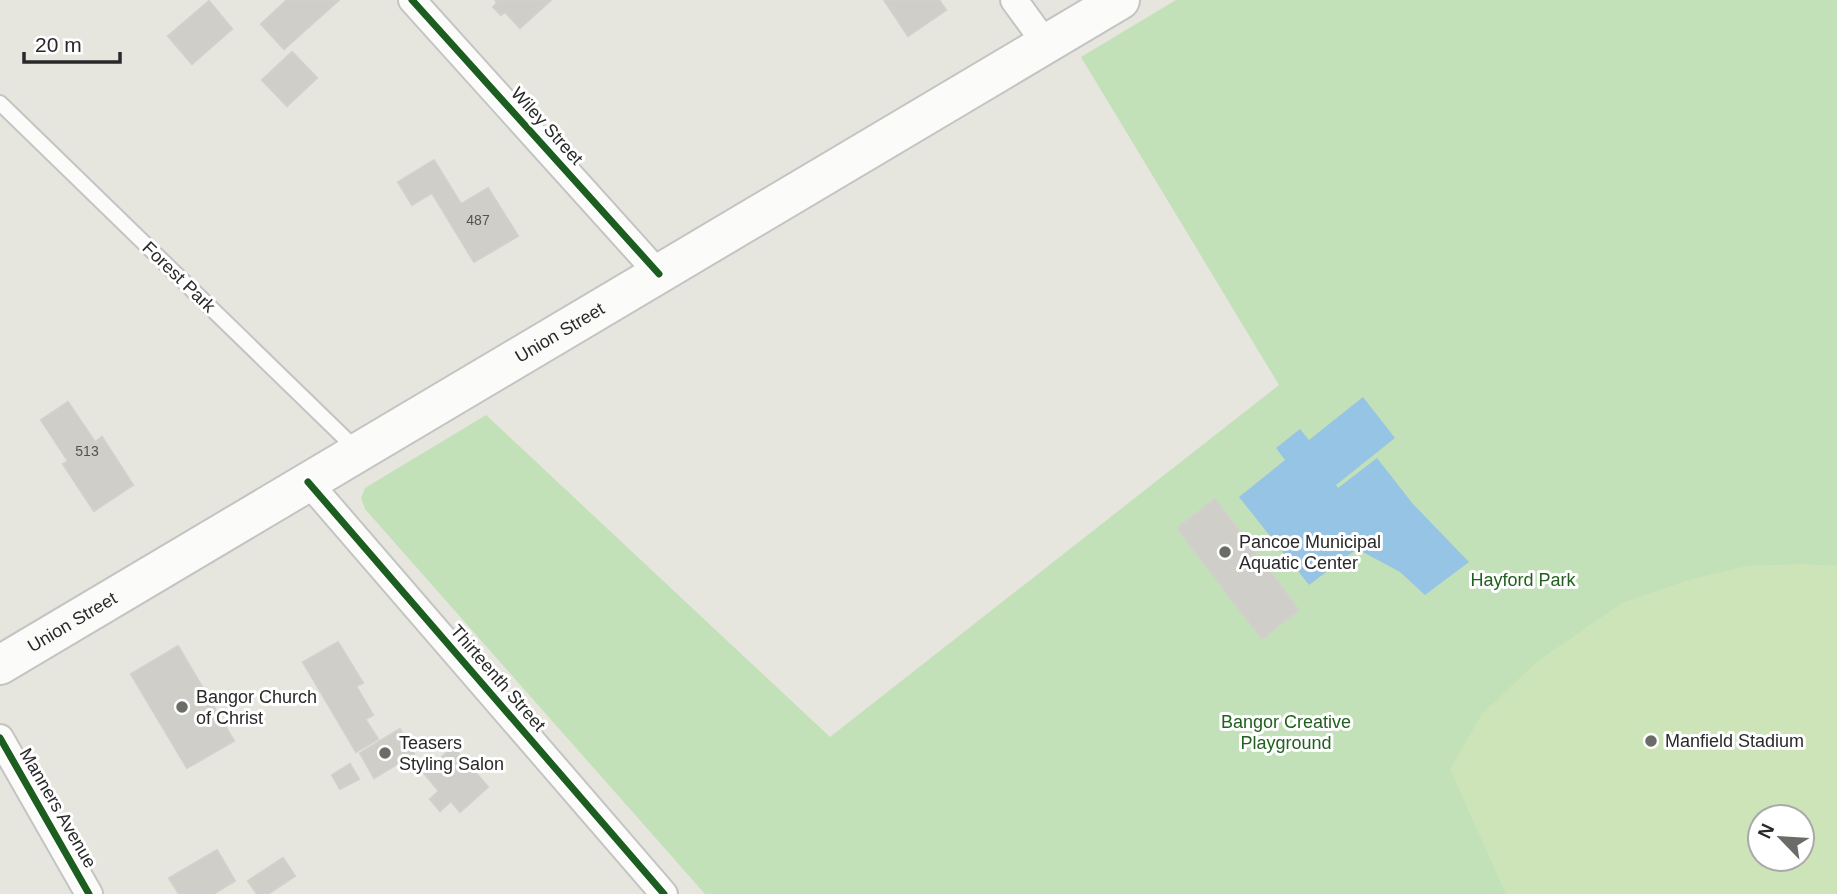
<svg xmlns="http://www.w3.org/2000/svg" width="1837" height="894" font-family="Helvetica,sans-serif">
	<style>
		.green { fill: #c3e1b9; fill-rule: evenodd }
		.pitch { fill: #cce4b7; fill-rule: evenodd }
		.water { fill: #96c4e4 }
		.building { fill: #cfcec9; stroke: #d1d0ca; stroke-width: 2 }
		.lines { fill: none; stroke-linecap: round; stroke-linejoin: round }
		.service-casing { stroke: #c4c4c4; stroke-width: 18 }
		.minor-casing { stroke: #c4c4c4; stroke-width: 30 }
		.secondary-casing { stroke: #c4c4c4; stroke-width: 42 }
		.service { stroke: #fbfbfa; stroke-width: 14 }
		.minor { stroke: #fbfbfa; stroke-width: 26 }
		.secondary { stroke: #fbfbfa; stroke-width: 38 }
		.cycleway-casing { stroke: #fff; stroke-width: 11 }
		.cycleway { stroke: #1b5e20; stroke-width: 7 }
		.poi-dot { fill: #6b6b68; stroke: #fff; stroke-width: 2.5 }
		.labels { text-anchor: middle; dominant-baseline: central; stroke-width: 6; stroke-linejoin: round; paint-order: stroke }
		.number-label { font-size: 14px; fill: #535352 }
		.street-label { font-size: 18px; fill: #292929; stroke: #fff }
		.poi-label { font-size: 18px; fill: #292929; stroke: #fff; text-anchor: start }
		.park-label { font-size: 18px; fill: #21601e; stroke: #fff }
	</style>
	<rect width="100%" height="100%" fill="#e6e5de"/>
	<path class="green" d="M1176 0H1837V894H705L365 509 361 498 365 488 486 415 830 737 1279 385 1081 57ZM1760 817H1802V859H1760Z"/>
	<path class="pitch" d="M1804 564 1837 566V894H1506L1450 769 1482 714 1539 660 1624 602 1689 580 1746 566ZM1760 817H1802V859H1760Z"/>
	<polygon class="water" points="1363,397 1395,438 1336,485 1338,488 1377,458 1413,504 1469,562 1425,595 1400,572 1357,549 1309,585 1239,497 1285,460 1276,448 1300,429 1309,440"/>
	<g class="building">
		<polygon points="287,0 339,0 284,49 261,24"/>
		<polygon points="495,0 551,0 520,28 505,12 501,15 493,7 497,3"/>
		<polygon points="884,0 939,0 946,10 908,36"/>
		<polygon points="209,1 232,29 192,64 168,36"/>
		<polygon points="292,52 317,78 287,106 262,80"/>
		<polygon points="434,160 461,204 488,188 518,236 474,262 432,193 412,205 398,182"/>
		<polygon points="68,402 95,442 102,437 133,485 94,511 63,464 68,461 41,420"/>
		<polygon points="1215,499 1299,610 1262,639 1177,528"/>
		<polygon points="338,642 363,683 356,686 373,715 365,719 378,739 356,752 303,662"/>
		<polygon points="178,646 234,741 187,768 131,674"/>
		<polygon points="400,729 414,754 374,778 360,753"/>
		<polygon points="453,747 488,787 460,812 451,801 440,811 430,799 439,791 424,773"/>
		<polygon points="350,764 359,779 340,789 332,775"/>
		<polygon points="217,850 235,881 213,894 179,894 169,878"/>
		<polygon points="283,858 295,876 268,894 257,894 248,881"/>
	</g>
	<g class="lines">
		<defs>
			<polyline id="service" points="0,103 358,451"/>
			<g id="minor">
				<polyline points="412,0 659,274"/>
				<polyline points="1014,0 1046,44"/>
				<polyline points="308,482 664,894"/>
				<polyline points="0,738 89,894"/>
			</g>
			<g id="secondary">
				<path id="s1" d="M0 665 1120 0"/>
			</g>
		</defs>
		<use href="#service" class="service-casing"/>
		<use href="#minor" class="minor-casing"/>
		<use href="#secondary" class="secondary-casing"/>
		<use href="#service" class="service"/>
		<use href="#minor" class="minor"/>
		<use href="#secondary" class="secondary"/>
		<defs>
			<g id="cycleway">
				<polyline points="412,0 659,274"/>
				<polyline points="308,482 664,894"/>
				<polyline points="0,738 89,894"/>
			</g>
		</defs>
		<use href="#cycleway" class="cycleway-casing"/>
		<use href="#cycleway" class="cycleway"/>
	</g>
	<g class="poi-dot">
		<circle cx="1225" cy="552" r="7"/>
		<circle cx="182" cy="707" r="7"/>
		<circle cx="1651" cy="741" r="7"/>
		<circle cx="385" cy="753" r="7"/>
	</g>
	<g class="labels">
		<g class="number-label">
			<text x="478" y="220">487</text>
			<text x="87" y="451">513</text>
		</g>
		<g class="street-label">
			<text transform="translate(547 126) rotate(48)">Wiley Street</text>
			<text transform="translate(179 277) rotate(44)">Forest Park</text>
			<text stroke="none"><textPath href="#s1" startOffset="651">Union Street</textPath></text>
			<text stroke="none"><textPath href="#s1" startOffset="84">Union Street</textPath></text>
			<text transform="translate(498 678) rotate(49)">Thirteenth Street</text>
			<text transform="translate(58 808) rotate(60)">Manners Avenue</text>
		</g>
		<g class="poi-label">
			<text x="1239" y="542">Pancoe Municipal<tspan x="1239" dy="21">Aquatic Center</tspan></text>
			<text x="196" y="697">Bangor Church<tspan x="196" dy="21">of Christ</tspan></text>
			<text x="1665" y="741">Manfield Stadium</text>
			<text x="399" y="743">Teasers<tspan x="399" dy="21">Styling Salon</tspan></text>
		</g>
		<g class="park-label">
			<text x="1523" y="580">Hayford Park</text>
			<text x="1286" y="722">Bangor Creative<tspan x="1286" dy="21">Playground</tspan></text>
		</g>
	</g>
	<g transform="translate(1781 838) rotate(295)"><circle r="33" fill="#ffffff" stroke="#a9a9a9" stroke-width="2"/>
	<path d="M0-5L12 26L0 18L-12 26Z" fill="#6b6b68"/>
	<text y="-10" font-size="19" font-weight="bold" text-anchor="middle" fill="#292929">N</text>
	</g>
	<path d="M24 52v10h96v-10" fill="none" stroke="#292929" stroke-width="3.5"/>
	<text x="35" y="52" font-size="21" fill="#292929" stroke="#ffffff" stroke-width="5" paint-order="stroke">20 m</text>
</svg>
